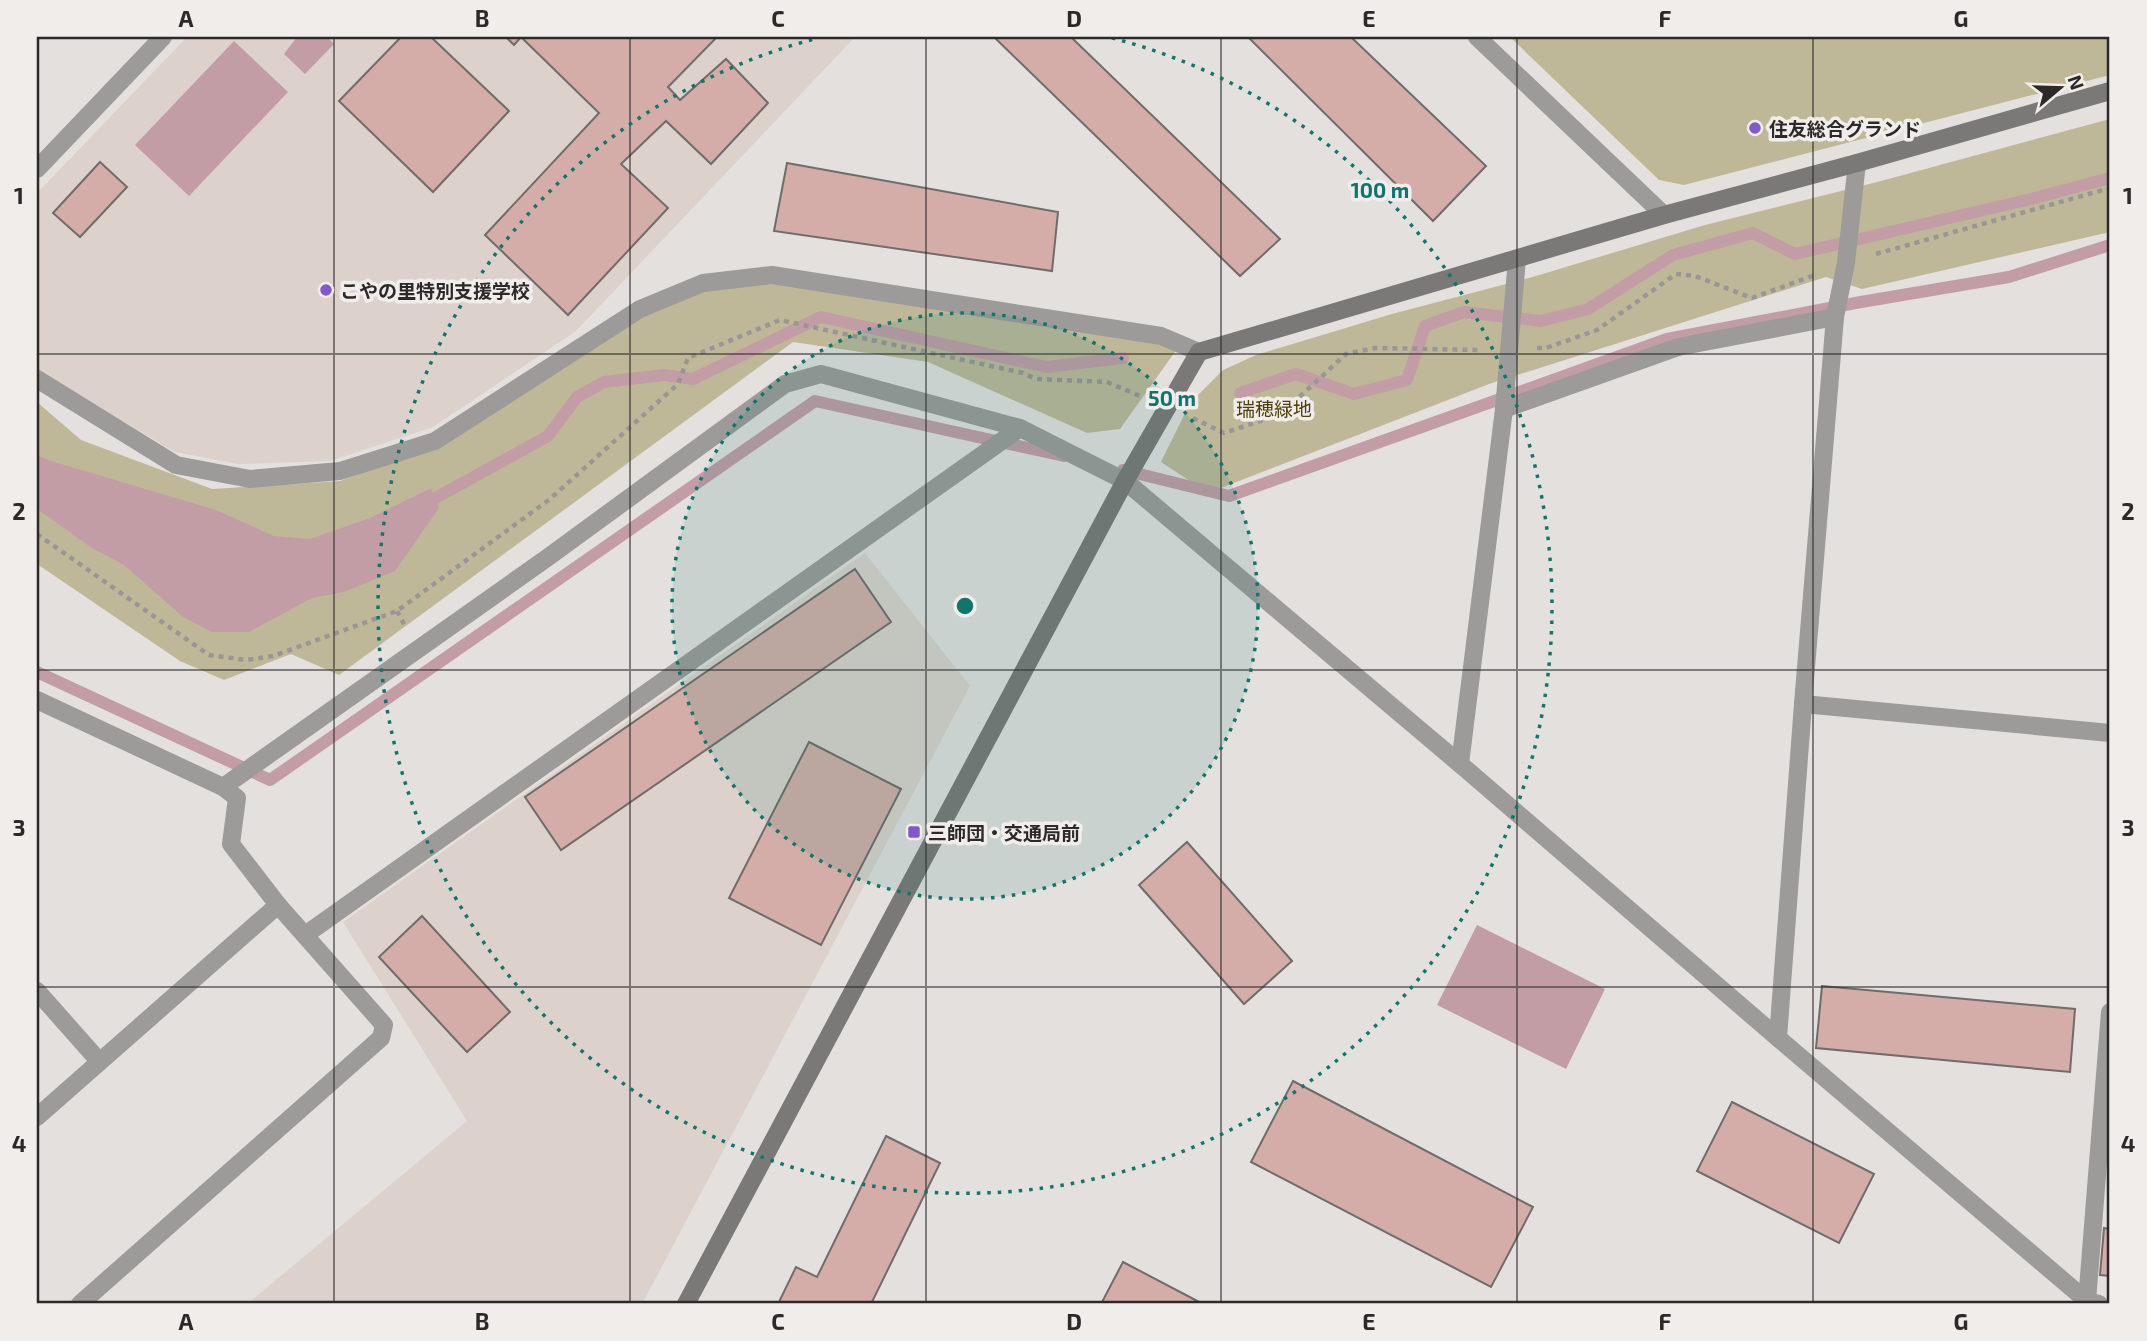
<svg xmlns="http://www.w3.org/2000/svg" width="2147" height="1341" font-family="'Exo 2','Noto Sans JP',sans-serif">
	<style>
		.built { fill: #dcd1cb }
		.green { fill: #bfb898 }
		.water { fill: #c39da5 }
		.lines { fill: none; stroke-linecap: round; stroke-linejoin: round }
		.stream { stroke: #c39da5; stroke-width: 12 }
		.building { fill: #d4ada8; stroke: #706c6b; stroke-width: 2 }
		.path { stroke: #999695; stroke-width: 4.5; stroke-dasharray: 5 5; stroke-linecap: butt }
		.lane { stroke: #9c9b99; stroke-width: 18 }
		.street { stroke: #9c9b99; stroke-width: 18 }
		.secondary { stroke: #7a7977; stroke-width: 18 }
		.grid { fill: none; stroke: #2b2a29; stroke-width: 2; stroke-opacity: 0.55 }
		.ring { fill: none; stroke: #0f766e; stroke-width: 3.5; stroke-dasharray: 3.5 7 }
		.poi-dot { fill: #8258d1; stroke: #f1edeb; stroke-width: 2.5 }
		.labels { text-anchor: middle; dominant-baseline: central; stroke-width: 7; stroke-linejoin: round; paint-order: stroke }
		.poi-label { font-size: 19px; font-weight: bold; fill: #2b2a29; stroke: #f1edeb; text-anchor: start }
		.park-label { font-size: 19px; fill: #4d4001; stroke: #f1edeb }
		.centre { fill: #0f766e; stroke: #f1edeb; stroke-width: 3.5 }
		.ring-label { font-size: 21px; text-anchor: middle; font-weight: bold; fill: #0f766e; stroke: #f1edeb; stroke-width: 7; stroke-linejoin: round; paint-order: stroke }
		.neatline { fill: none; stroke: #2b2a29; stroke-width: 2.5 }
		.grid-label { font-size: 23px; text-anchor: middle; font-weight: bold; fill: #2b2a29 }
	</style>
	<rect width="100%" height="100%" fill="#e4e0de"/>
	<g class="built">
		<polygon points="187,37 855,37 576,331 433,427 330,461 238,464 175,452 37,370 37,193"/>
		<polygon points="865,553 970,686 642,1304 247,1304 467,1121 343,922"/>
	</g>
	<g class="green">
		<polygon points="1510,37 2110,37 2110,75 1684,185 1659,180"/>
		<polygon points="2110,119 2110,232 1862,289 1826,277 1489,384 1208,493 1161,462 1190,403 1223,370 1256,355 1392,314 1536,276 1705,225 1881,181"/>
		<polygon points="774,280 1163,343 1177,349 1120,429 1087,433 928,362 793,342 339,675 291,654 224,680 180,661 37,564 37,402 81,440 212,489 340,481 445,442 643,316 702,288"/>
	</g>
	<g class="water">
		<polygon points="297,37 327,37 334,44 305,74 284,54"/>
		<polygon points="234,41 288,92 189,196 135,145"/>
		<polygon points="37,455 48,460 216,510 274,536 310,539 370,518 431,488 439,508 395,571 344,592 312,598 249,632 212,632 183,617 124,565 92,548 37,509"/>
		<polygon points="1477,925 1605,989 1566,1069 1437,1005"/>
	</g>
	<g class="lines">
		<g class="stream">
			<polyline points="1240,393 1296,374 1354,394 1407,380 1425,326 1464,312 1541,321 1588,309 1673,255 1753,233 1795,254 2027,200 2110,178"/>
			<polyline points="1123,470 1229,496 1667,339 1861,302 2009,277 2110,245"/>
			<polyline points="421,506 548,436 577,397 604,382 664,375 693,379 821,317 1047,367 1123,358"/>
			<polyline points="37,672 270,780 815,401 1064,456"/>
		</g>
	</g>
	<g class="building">
		<polygon points="401,37 431,37 509,111 433,192 339,101"/>
		<polygon points="506,37 717,37 668,87 680,100 726,59 768,103 711,164 666,121 621,164 668,208 568,315 485,235 599,113 521,37 514,45"/>
		<polygon points="994,37 1071,37 1280,239 1240,276"/>
		<polygon points="1248,37 1351,37 1486,166 1433,221"/>
		<polygon points="100,162 127,187 80,237 53,213"/>
		<polygon points="787,163 1058,212 1052,271 774,231"/>
		<polygon points="855,569 891,622 561,850 525,797"/>
		<polygon points="809,742 901,789 821,945 729,898"/>
		<polygon points="1187,842 1292,961 1244,1004 1139,885"/>
		<polygon points="422,916 510,1012 467,1052 379,957"/>
		<polygon points="1822,986 2075,1009 2070,1072 1816,1048"/>
		<polygon points="1293,1081 1533,1207 1491,1287 1251,1162"/>
		<polygon points="1732,1102 1874,1174 1839,1243 1697,1171"/>
		<polygon points="886,1136 940,1163 871,1304 778,1304 796,1267 817,1277"/>
		<polygon points="2104,1228 2110,1229 2110,1276 2100,1275"/>
		<polygon points="1123,1262 1203,1304 1101,1304"/>
	</g>
	<g class="lines">
		<g class="path">
			<polyline points="1876,254 2110,188"/>
			<polyline points="1537,348 1546,348 1597,330 1676,274 1695,276 1752,298 1815,275"/>
			<polyline points="1193,418 1224,433 1281,414 1346,354 1375,348 1480,350"/>
			<polyline points="37,534 209,655 246,660 273,656 397,611 550,499 678,384 688,358 780,320 1023,373 1036,379 1107,382 1140,396"/>
			<polyline points="397,611 405,626"/>
		</g>
		<g class="lane">
			<polyline points="1504,409 1678,347 1835,317"/>
			<polyline points="305,935 1020,428"/>
		</g>
		<g class="street">
			<polyline points="1477,37 1664,215"/>
			<polyline points="37,169 163,37"/>
			<polyline points="1517,259 1504,409 1460,764 1778,1038"/>
			<polyline points="37,379 176,465 250,479 340,471 435,441 640,309 703,283 772,275 1161,336 1199,352"/>
			<polyline points="37,700 223,787 547,558 785,384 821,374 1020,428 1125,481 1460,764"/>
			<polyline points="1803,704 1835,317 1846,263 1857,163"/>
			<polyline points="37,991 99,1061"/>
			<polyline points="37,1117 278,905 231,844 237,798 223,787"/>
			<polyline points="2087,1301 1778,1038 1803,704 2110,733"/>
			<polyline points="80,1304 381,1038 384,1025 278,905"/>
			<polyline points="2099,1304 2087,1301 2110,1012"/>
		</g>
		<polyline class="secondary" points="686,1304 1125,481 1199,352 1664,215 1857,163 2110,91"/>
	</g>
	<path class="grid" d="M334 37V1304M630 37V1304M926 37V1304M1221 37V1304M1517 37V1304M1813 37V1304M37 354H2110M37 670H2110M37 987H2110"/>
	<circle cx="965" cy="606" r="293" fill="#0f766e" fill-opacity=".12"/>
	<g class="ring">
		<circle cx="965" cy="606" r="293"/>
		<path d="M1112 38A587 587 0 1 1 818 38"/>
	</g>
	<g class="poi-dot">
		<circle cx="1755" cy="128" r="7"/>
		<circle cx="326" cy="290" r="7"/>
		<rect x="907" y="825" width="14" height="14" rx="3.5"/>
	</g>
	<g class="labels">
		<g class="poi-label">
			<text x="1769" y="128">住友総合グランド</text>
			<text x="340" y="290">こやの里特別支援学校</text>
			<text x="928" y="832">三師団・交通局前</text>
		</g>
		<g class="park-label">
			<text x="1274" y="408">瑞穂緑地</text>
		</g>
	</g>
	<circle cx="965" cy="606" r="10" class="centre"/>
	<g class="ring-label">
		<text x="1380" y="198">100 m</text>
		<text x="1172" y="406">50 m</text>
	</g>
	<rect width="2147" height="1341" fill="none" stroke="#f1edeb" stroke-width="77"/>
	<g transform="translate(2060 88) rotate(71)" stroke="#f1edeb" stroke-width="5" paint-order="stroke">
	<path d="M0-5L12 26L0 18L-12 26Z" fill="#2b2a29"/>
	<text y="-10" font-size="19" font-weight="bold" text-anchor="middle" fill="#2b2a29">N</text>
	</g>
	<rect x="38" y="38" width="2070" height="1264" class="neatline"/>
	<g class="grid-label">
		<text x="186" y="27">A</text>
		<text x="482" y="27">B</text>
		<text x="778" y="27">C</text>
		<text x="1074" y="27">D</text>
		<text x="1369" y="27">E</text>
		<text x="1665" y="27">F</text>
		<text x="1961" y="27">G</text>
		<text x="19" y="204">1</text>
		<text x="2128" y="204">1</text>
		<text x="19" y="520">2</text>
		<text x="2128" y="520">2</text>
		<text x="19" y="836">3</text>
		<text x="2128" y="836">3</text>
		<text x="19" y="1152">4</text>
		<text x="2128" y="1152">4</text>
		<text x="186" y="1330">A</text>
		<text x="482" y="1330">B</text>
		<text x="778" y="1330">C</text>
		<text x="1074" y="1330">D</text>
		<text x="1369" y="1330">E</text>
		<text x="1665" y="1330">F</text>
		<text x="1961" y="1330">G</text>
	</g>
</svg>
